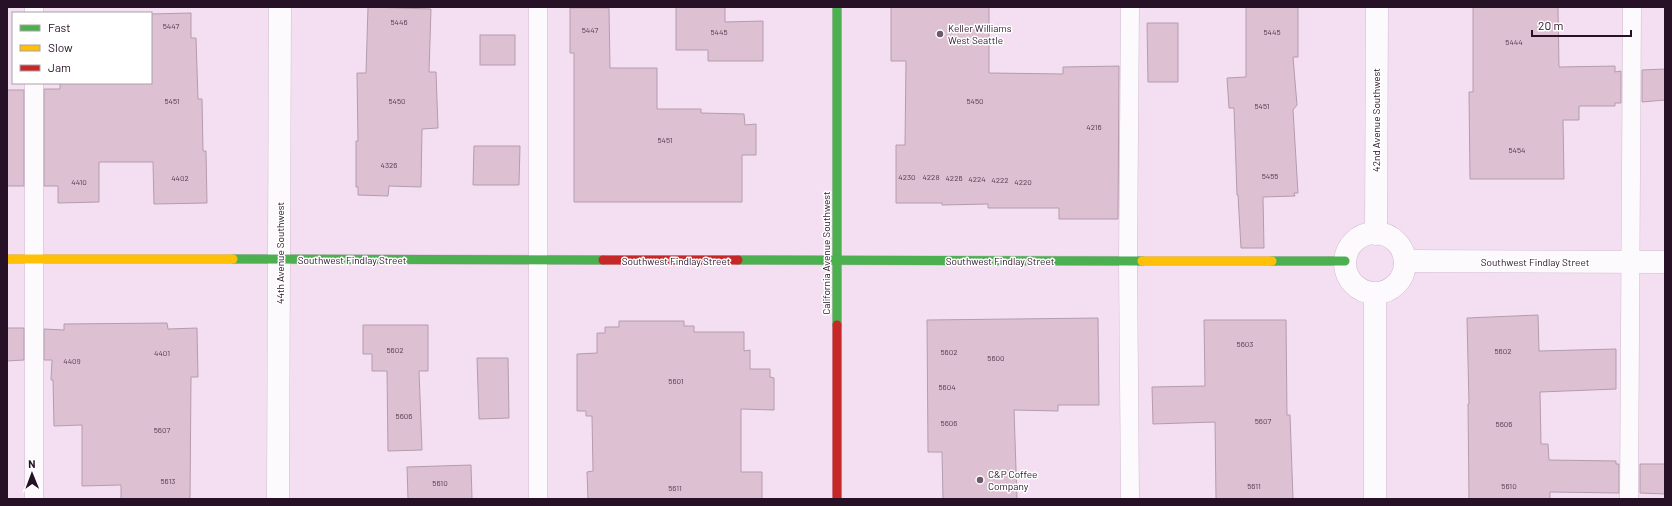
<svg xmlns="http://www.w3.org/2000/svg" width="1672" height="506" font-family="Barlow,sans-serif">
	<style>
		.building { fill: #dec0d3; stroke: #b49cac }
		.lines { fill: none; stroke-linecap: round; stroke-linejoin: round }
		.lane-casing { stroke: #d2bcd0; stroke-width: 19 }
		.street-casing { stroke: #d2bcd0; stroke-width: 23 }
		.fast-casing { stroke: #d2bcd0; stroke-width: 10 }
		.slow-casing { stroke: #d2bcd0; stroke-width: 10 }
		.jam-casing { stroke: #d2bcd0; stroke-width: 10 }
		.lane { stroke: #fdfafd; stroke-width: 18 }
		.street { stroke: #fdfafd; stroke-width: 22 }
		.fast { stroke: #4caf50; stroke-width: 9 }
		.slow { stroke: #ffc107; stroke-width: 9 }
		.jam { stroke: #c62828; stroke-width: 9 }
		.poi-dot { fill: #6f596d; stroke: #fff; stroke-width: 1.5 }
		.labels { text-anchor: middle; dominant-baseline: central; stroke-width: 3; stroke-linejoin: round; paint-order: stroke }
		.number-label { font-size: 8px; fill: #553d51 }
		.poi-label { font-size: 10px; fill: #271126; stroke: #fff; text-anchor: start }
		.street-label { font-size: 10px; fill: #271126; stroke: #fff }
	</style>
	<rect width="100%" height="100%" fill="#f4dff2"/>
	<g class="building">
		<polygon points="368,7 431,9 429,72 436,72 438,128 422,129 421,187 389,186 388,196 358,195 358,187 356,187 356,141 358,141 357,73 366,73"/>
		<polygon points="676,7 725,7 725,22 763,21 763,61 708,61 708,50 676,50"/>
		<polygon points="891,7 989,7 989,73 1063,74 1063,67 1119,66 1118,219 1059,219 1059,208 988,208 988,204 942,205 942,203 896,203 896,145 905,145 906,61 891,61"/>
		<polygon points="1246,7 1298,7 1298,57 1293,57 1297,105 1293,110 1298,193 1294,193 1295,196 1263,197 1264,248 1241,248 1238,195 1237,195 1234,108 1229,108 1227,78 1246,77"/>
		<polygon points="1473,7 1558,7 1559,67 1615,66 1615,72 1621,71 1621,103 1615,103 1615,106 1579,106 1579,120 1563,120 1564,179 1470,179 1469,92 1473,92"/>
		<polygon points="570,8 609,8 610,68 657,68 657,109 701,109 701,113 744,114 745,125 756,124 756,155 742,155 742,202 574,202 574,53 570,53"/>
		<polygon points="191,13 191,38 196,38 198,99 202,99 203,151 206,151 207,203 154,204 153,162 99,162 99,202 58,203 58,186 44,186 44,89 60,89 60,83 151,83 151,14"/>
		<polygon points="1147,23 1178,23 1178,82 1148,82"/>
		<rect x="480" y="35" width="35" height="30"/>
		<polygon points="1665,69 1665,100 1642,102 1642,70"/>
		<rect x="7" y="90" width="17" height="96"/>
		<polygon points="474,146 520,146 519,185 473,185"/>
		<polygon points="1538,315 1539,351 1616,349 1616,389 1540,392 1541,444 1548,444 1549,460 1616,461 1616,464 1619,464 1619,493 1550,492 1550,499 1469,499 1468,404 1469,404 1467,318"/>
		<polygon points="1098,318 1099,405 1058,405 1058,411 1014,410 1017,499 943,499 942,452 928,452 927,320"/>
		<polygon points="1204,320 1286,320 1287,415 1290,415 1293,499 1216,499 1215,422 1153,424 1152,387 1205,386"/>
		<polygon points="619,321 684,321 684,326 694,326 694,332 744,332 744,351 750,350 750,369 770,369 770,377 774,378 774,410 741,409 741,472 762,472 762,499 588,499 587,472 593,471 592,416 586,416 586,411 577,411 577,354 597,353 597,333 605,333 605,327 619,327"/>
		<polygon points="167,323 168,329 197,328 198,377 191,377 190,499 121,499 121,485 82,486 82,425 54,426 53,380 51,380 52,360 44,360 44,329 64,330 64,324"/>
		<polygon points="363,325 428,325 428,371 419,371 422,450 388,451 387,371 372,371 372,354 363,354"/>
		<polygon points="7,328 24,328 24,360 7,361"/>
		<polygon points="477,358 508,358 509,418 479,419"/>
		<polygon points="1640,464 1665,464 1665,494 1640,493"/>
		<polygon points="471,465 472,499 408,499 407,467"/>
	</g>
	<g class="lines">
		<defs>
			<g id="lane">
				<polyline points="34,7 34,13"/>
				<polyline points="1130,7 1128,262 1130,499"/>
				<polyline points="34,83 34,499"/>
				<polyline points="538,499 538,7"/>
				<polyline points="1629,499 1632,7"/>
			</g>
			<g id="street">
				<circle cx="1375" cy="263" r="30"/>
				<polyline points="1376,234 1377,7"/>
				<polyline points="1405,261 1665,262"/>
				<polyline points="1375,294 1375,499"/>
				<polyline points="278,499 280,7"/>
			</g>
			<g id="fast">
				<polyline points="837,7 837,325"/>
				<polyline points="233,259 603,260"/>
				<polyline points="738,260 1142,261"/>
				<polyline points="1272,261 1345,261"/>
			</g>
			<g id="slow">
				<polyline points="7,259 233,259"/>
				<polyline points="1142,261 1272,261"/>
			</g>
			<g id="jam">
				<polyline points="603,260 738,260"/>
				<polyline points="837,325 837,499"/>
			</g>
		</defs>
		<use href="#lane" class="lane-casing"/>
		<use href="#street" class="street-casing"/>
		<use href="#fast" class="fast-casing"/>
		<use href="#slow" class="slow-casing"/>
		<use href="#jam" class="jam-casing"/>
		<use href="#lane" class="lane"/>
		<use href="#street" class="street"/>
		<use href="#fast" class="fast"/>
		<use href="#slow" class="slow"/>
		<use href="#jam" class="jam"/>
	</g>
	<g class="poi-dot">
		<circle cx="940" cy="34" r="4"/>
		<circle cx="980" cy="480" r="4"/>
	</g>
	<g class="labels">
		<g class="number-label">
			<text x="399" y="22">5446</text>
			<text x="171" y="26">5447</text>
			<text x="590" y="30">5447</text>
			<text x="719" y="32">5445</text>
			<text x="1272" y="32">5445</text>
			<text x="1514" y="42">5444</text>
			<text x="172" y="101">5451</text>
			<text x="397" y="101">5450</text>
			<text x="975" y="101">5450</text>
			<text x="1262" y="106">5451</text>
			<text x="1094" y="127">4216</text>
			<text x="665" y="140">5451</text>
			<text x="1517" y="150">5454</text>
			<text x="389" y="165">4326</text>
			<text x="1270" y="176">5455</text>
			<text x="907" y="177">4230</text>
			<text x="931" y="177">4228</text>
			<text x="180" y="178">4402</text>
			<text x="954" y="178">4226</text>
			<text x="977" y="179">4224</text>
			<text x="1000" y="180">4222</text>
			<text x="79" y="182">4410</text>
			<text x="1023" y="182">4220</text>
			<text x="1245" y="344">5603</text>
			<text x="395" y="350">5602</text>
			<text x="1503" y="351">5602</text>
			<text x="949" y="352">5602</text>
			<text x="162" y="353">4401</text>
			<text x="996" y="358">5600</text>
			<text x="72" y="361">4409</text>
			<text x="676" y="381">5601</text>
			<text x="947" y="387">5604</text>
			<text x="404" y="416">5606</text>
			<text x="1263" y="421">5607</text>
			<text x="949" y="423">5606</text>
			<text x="1504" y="424">5606</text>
			<text x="162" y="430">5607</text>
			<text x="168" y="481">5613</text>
			<text x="440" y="483">5610</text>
			<text x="1254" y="486">5611</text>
			<text x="1509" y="486">5610</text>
			<text x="675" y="488">5611</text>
		</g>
		<g class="poi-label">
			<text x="948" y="28">Keller Williams<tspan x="948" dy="12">West Seattle</tspan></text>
			<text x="988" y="474">C&amp;P Coffee<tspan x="988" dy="12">Company</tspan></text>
		</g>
		<g class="street-label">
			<text transform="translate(1376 120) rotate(-90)">42nd Avenue Southwest</text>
			<text transform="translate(280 253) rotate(-90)">44th Avenue Southwest</text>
			<text transform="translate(826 253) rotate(-90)">California Avenue Southwest</text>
			<text x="352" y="260">Southwest Findlay Street</text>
			<text x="676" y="261">Southwest Findlay Street</text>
			<text x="1000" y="261">Southwest Findlay Street</text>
			<text x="1535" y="262">Southwest Findlay Street</text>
		</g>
	</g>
	<rect width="1672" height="506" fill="none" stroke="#271126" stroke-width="16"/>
	<rect x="12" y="12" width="140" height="72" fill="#ffffff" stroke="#a9a0a8"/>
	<rect x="20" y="25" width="20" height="6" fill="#4caf50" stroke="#a9a0a8"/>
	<text x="48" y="32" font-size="12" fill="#271126">Fast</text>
	<rect x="20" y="45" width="20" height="6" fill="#ffc107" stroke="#a9a0a8"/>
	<text x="48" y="52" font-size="12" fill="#271126">Slow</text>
	<rect x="20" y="65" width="20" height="6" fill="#c62828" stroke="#a9a0a8"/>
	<text x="48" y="72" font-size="12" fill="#271126">Jam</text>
	<g transform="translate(32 474) rotate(359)" stroke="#ffffff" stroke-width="3" paint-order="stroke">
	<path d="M0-3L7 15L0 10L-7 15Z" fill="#271126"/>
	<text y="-6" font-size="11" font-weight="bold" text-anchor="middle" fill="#271126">N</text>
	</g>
	<path d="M1532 30v6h99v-6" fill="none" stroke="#271126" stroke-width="2"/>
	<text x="1538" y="30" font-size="12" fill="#271126" stroke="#ffffff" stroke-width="3" paint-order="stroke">20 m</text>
</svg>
